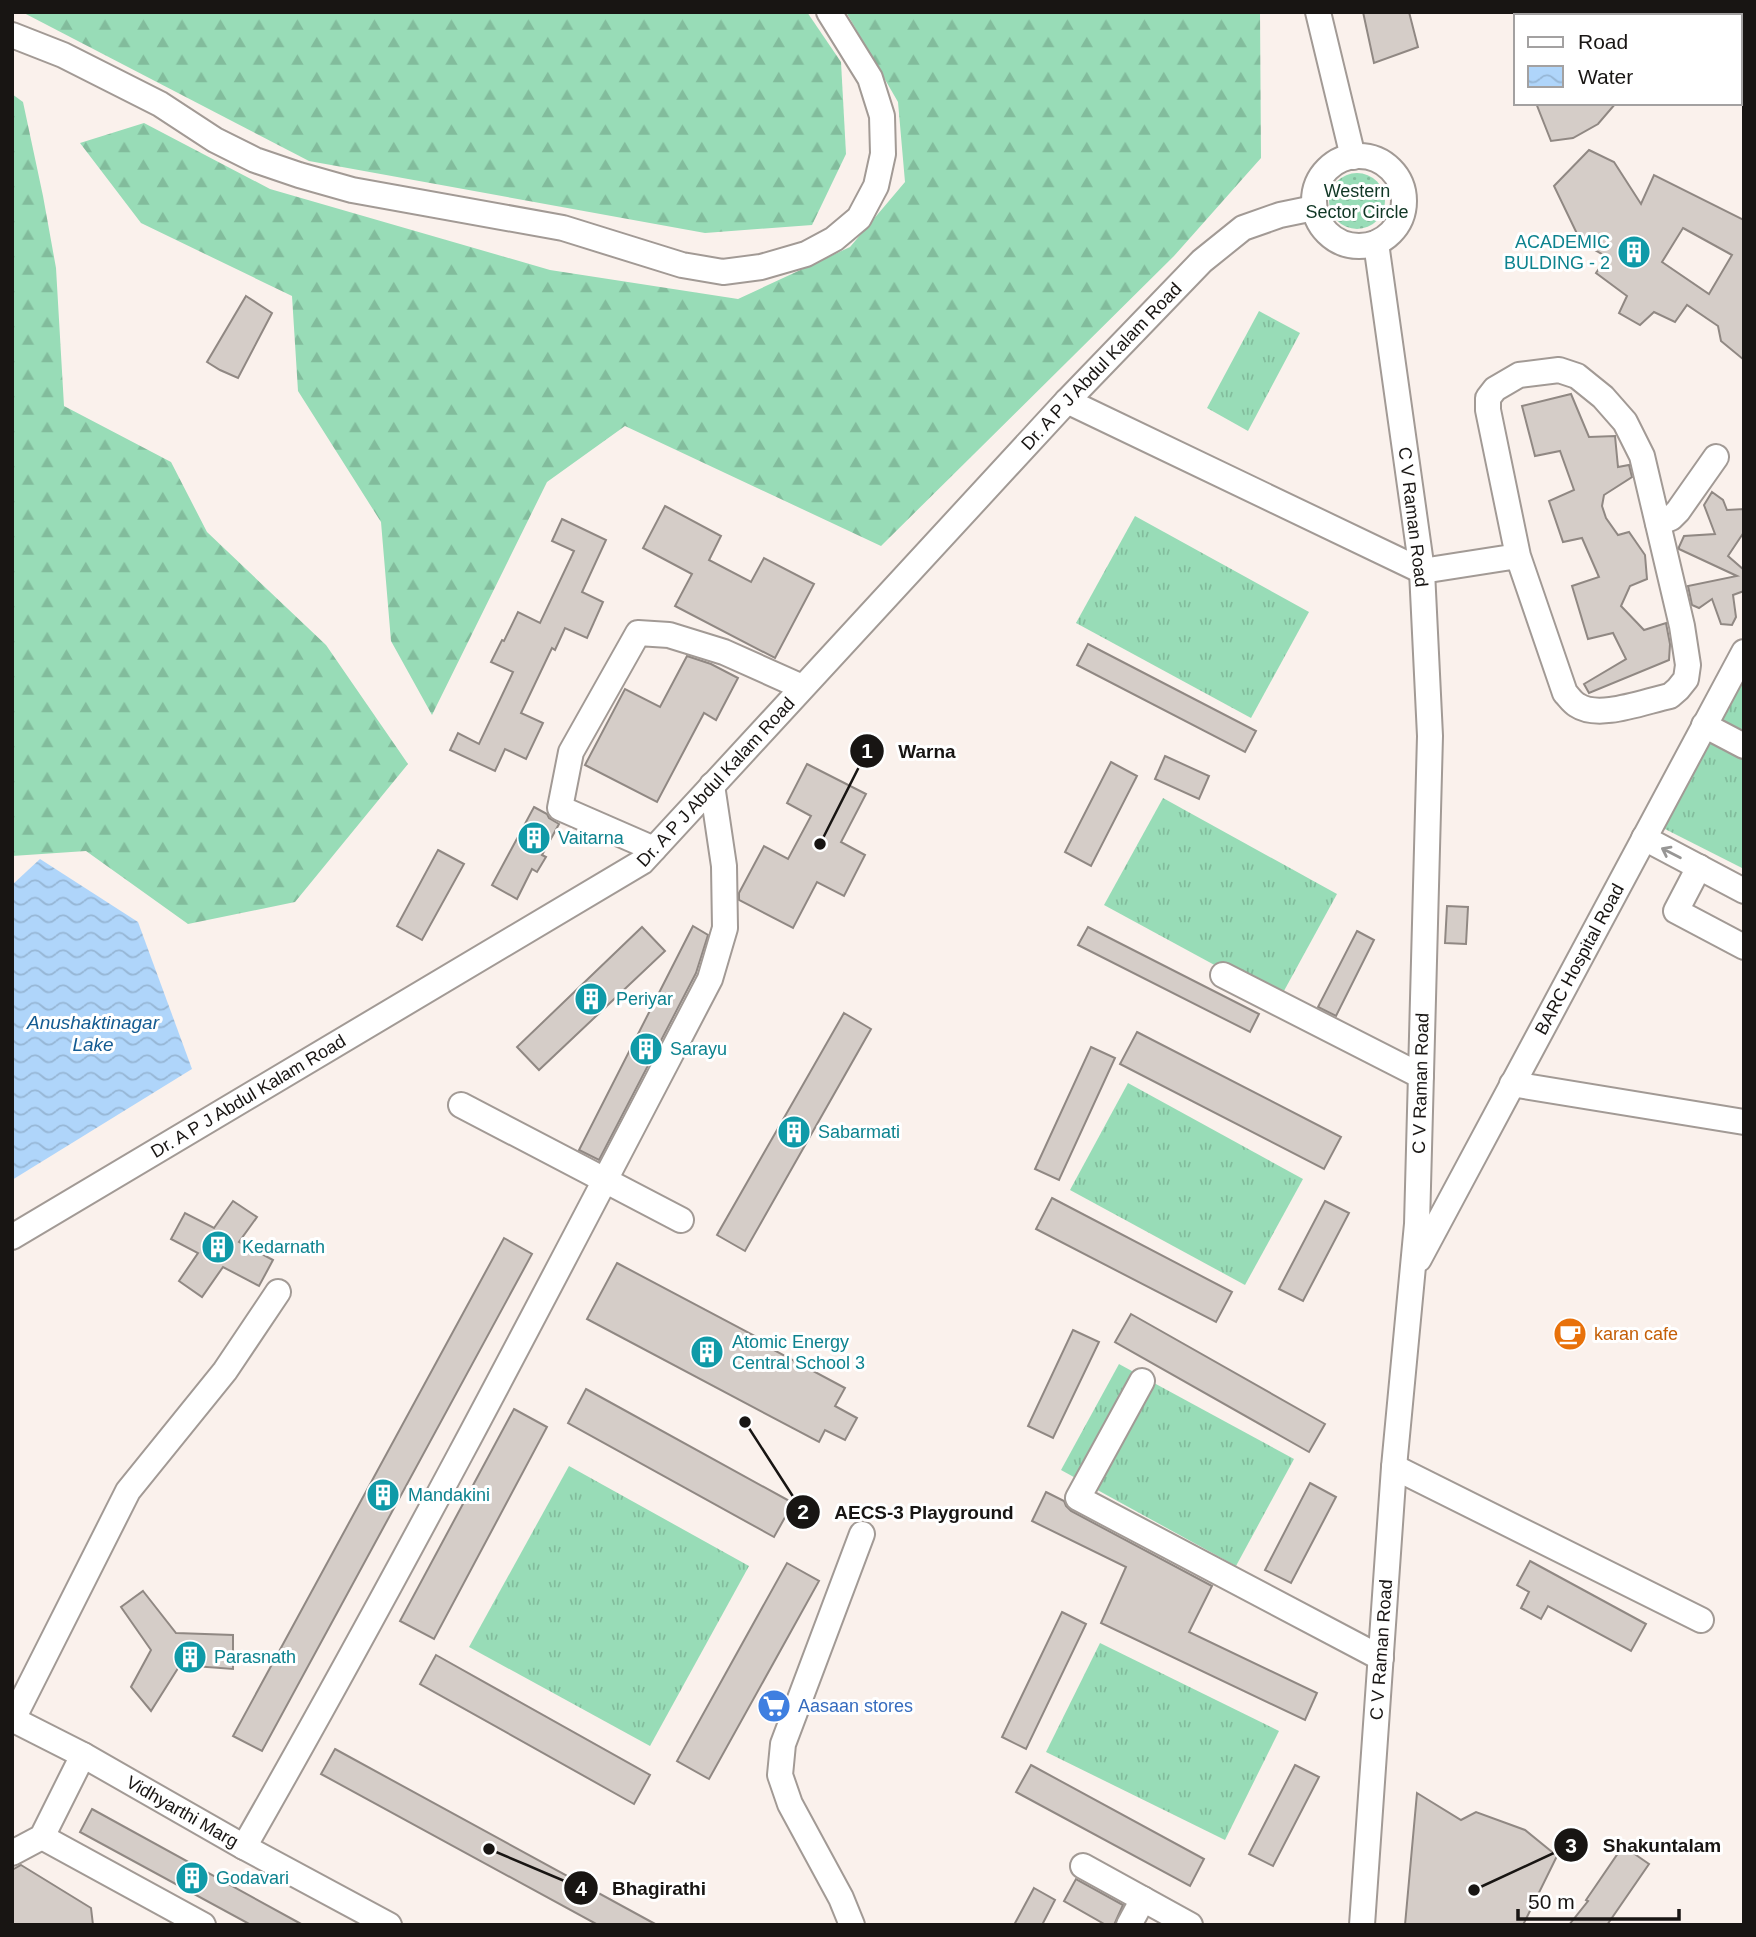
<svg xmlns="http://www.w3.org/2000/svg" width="1756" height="1937" font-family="Helvetica,sans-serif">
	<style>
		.grass { fill: url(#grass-tufts) }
		.forest { fill: url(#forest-firs) }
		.garden { fill: url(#garden-dots) }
		.water { fill: url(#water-waves) }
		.building { fill: #d5cdc8; stroke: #908883; stroke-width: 2; fill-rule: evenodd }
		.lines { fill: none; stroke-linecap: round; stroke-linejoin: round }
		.minor-casing { stroke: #a29a95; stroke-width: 28 }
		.minor { stroke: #fff; stroke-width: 24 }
		.oneway { stroke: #979695 }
		.labels { text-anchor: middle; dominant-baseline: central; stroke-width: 6; stroke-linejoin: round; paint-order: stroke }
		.park-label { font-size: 18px; fill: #103725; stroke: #fff }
		.culture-label { font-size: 18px; fill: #0d838f; stroke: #fff; text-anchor: start }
		.street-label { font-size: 18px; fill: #181513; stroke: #fff }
		.food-label { font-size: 18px; fill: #c56008; stroke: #fff; text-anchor: start }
		.shop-label { font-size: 18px; fill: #366cbe; stroke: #fff; text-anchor: start }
		.water-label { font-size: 19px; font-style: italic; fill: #145b92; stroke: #fff }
		.leader { fill: none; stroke: #181513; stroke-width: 2.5 }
		.callout-dot { fill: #181513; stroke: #fff; stroke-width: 2.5 }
		.mark-label { font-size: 21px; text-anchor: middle; font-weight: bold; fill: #fff }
		.callout-label { font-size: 19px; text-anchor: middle; font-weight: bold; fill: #181513; stroke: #fff; stroke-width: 6; stroke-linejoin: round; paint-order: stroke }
	</style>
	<defs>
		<pattern id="grass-tufts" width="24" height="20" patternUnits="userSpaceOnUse" patternTransform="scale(1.75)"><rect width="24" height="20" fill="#98dcb7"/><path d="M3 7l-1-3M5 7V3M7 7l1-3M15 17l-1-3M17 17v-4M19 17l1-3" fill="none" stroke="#82bc9c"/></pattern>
		<pattern id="forest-firs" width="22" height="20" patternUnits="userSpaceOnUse" patternTransform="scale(1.75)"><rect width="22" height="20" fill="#98dcb7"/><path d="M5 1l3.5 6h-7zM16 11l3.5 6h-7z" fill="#82bc9c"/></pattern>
		<pattern id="garden-dots" width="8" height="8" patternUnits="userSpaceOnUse" patternTransform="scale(1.75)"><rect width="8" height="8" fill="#98dcb7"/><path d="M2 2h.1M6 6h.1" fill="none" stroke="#82bc9c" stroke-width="1.8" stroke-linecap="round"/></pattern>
		<pattern id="water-waves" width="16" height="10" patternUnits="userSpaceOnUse" patternTransform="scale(1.75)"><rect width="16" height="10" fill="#afd5fa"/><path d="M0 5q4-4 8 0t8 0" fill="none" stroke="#96b6d5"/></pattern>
	</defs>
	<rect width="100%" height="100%" fill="#faf1ec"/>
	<g class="grass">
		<polygon points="1259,311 1300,333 1248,431 1207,408"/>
		<polygon points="1135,516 1309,612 1251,718 1076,623"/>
		<polygon points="1744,667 1744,869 1659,826"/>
		<polygon points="1163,798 1337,894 1279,1000 1104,905"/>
		<polygon points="1128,1083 1303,1179 1245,1285 1070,1190"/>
		<polygon points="1119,1364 1294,1459 1236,1566 1061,1470"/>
		<polygon points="569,1466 749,1566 650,1746 469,1647"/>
		<polygon points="1100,1643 1279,1731 1225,1840 1046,1752"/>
	</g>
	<g class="forest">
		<polygon points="22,12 807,12 841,62 846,154 812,225 705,233 309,161"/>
		<polygon points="846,12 1260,12 1261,158 1174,256 881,546 625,426 547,482 432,715 391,641 381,522 298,391 292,296 141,223 80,143 144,123 270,189 550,270 738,299 850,247 905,182 898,102"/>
		<polygon points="12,94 23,102 43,196 56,268 64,406 171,462 207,532 326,645 408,764 295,902 188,924 86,851 12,856"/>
	</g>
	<circle class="garden" cx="1357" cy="201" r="28"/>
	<polygon class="water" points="40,859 138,922 192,1069 12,1180 12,885"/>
	<g class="building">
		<polygon points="1363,12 1409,12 1418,47 1374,63"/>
		<polygon points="1536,103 1616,103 1598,124 1573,138 1551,141"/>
		<path d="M1589 150 1614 162 1641 204 1654 175 1744 220V360L1721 341 1718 326 1687 305 1675 322 1654 312 1640 325 1619 313 1627 296 1596 273 1607 257 1581 242 1554 186ZM1683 228 1732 255 1709 294 1662 262Z"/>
		<polygon points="246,296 272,313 238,378 220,370 207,362"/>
		<polygon points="1571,394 1589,437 1615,436 1618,467 1629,465 1632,477 1604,495 1602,506 1606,518 1618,535 1629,532 1645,555 1647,579 1630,586 1621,606 1644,630 1666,623 1670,644 1669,660 1589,693 1584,684 1626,659 1613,633 1588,639 1572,586 1599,577 1582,538 1563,542 1549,501 1574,490 1560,451 1535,456 1522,406"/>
		<polygon points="1712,492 1723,500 1727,510 1744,509 1744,532 1728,556 1744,570 1744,591 1733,595 1736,617 1732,625 1721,624 1712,599 1699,608 1692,605 1688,586 1737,576 1679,549 1679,547 1684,536 1715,534 1704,505"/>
		<polygon points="665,506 721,536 709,560 751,582 764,558 814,584 775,658 675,606 692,574 643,548"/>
		<polygon points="562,519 606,540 582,592 603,602 587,638 565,628 555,650 552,648 521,713 543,723 526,759 505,749 495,771 450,750 458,733 479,744 513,672 491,662 502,640 504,641 518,612 540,623 574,551 552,541"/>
		<polygon points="1088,644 1256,731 1245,752 1077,665"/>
		<polygon points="687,656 711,664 738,678 716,720 704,713 657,802 585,765 625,689 660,707"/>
		<polygon points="1165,756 1209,776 1199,799 1155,779"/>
		<polygon points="1111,762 1137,776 1091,866 1065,852"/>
		<polygon points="807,764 866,794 841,842 865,855 844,896 817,882 793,928 739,900 739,893 764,846 788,859 811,816 787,803"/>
		<polygon points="534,807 547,814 549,818 559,824 542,855 546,857 537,872 532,869 517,899 492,885"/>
		<polygon points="438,850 464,864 422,940 397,926"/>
		<polygon points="1447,906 1468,907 1466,944 1445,943"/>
		<polygon points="693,926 708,935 696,973 599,1160 579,1150"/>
		<polygon points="642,927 665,951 539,1070 517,1047"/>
		<polygon points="1088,927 1259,1014 1250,1032 1078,945"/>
		<polygon points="1357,931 1374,940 1336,1016 1318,1007"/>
		<polygon points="844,1013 871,1029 745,1251 717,1235"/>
		<polygon points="1137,1032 1341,1137 1324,1169 1120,1064"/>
		<polygon points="1091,1047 1115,1058 1059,1180 1035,1169"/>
		<polygon points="1052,1198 1232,1292 1216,1322 1036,1229"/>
		<polygon points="233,1201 257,1217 239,1242 273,1260 259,1286 223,1267 202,1297 179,1281 198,1253 171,1239 185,1213 214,1228"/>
		<polygon points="1325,1201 1349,1213 1303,1301 1279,1289"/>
		<polygon points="504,1238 532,1254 262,1751 233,1736"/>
		<polygon points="617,1263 770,1344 768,1347 845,1388 835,1406 857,1418 845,1440 825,1430 819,1442 587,1319"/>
		<polygon points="1131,1314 1325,1424 1309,1452 1115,1342"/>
		<polygon points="1073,1330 1099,1342 1053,1438 1028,1426"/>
		<polygon points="586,1389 793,1503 774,1537 568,1423"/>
		<polygon points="514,1409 547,1427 434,1639 400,1621"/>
		<polygon points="1310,1483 1336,1497 1291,1583 1265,1570"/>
		<polygon points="1046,1492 1064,1501 1066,1506 1071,1511 1212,1586 1189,1632 1317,1693 1305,1720 1101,1623 1126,1567 1032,1521"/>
		<polygon points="1530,1561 1646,1624 1631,1651 1548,1606 1541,1619 1521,1608 1529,1592 1517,1585"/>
		<polygon points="787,1563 819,1581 709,1779 677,1761"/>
		<polygon points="143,1591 176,1633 233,1635 233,1669 180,1665 151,1711 131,1687 151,1650 121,1607"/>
		<polygon points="1062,1612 1086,1624 1026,1749 1002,1737"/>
		<polygon points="436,1655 650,1775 634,1804 420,1684"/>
		<polygon points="335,1749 657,1925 598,1925 321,1774"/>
		<polygon points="1031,1765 1204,1859 1190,1886 1016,1792"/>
		<polygon points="1295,1765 1319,1777 1273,1866 1249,1854"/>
		<polygon points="1417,1793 1461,1820 1476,1812 1525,1830 1557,1856 1523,1925 1405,1925"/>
		<polygon points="92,1809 303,1925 251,1925 80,1832"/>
		<polygon points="1623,1846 1649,1864 1607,1925 1569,1925 1588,1901 1586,1900"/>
		<polygon points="21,1865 91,1908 93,1925 12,1925 12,1870"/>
		<polygon points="1076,1879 1123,1905 1114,1925 1106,1925 1064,1901"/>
		<polygon points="1034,1888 1055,1900 1042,1925 1014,1925"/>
	</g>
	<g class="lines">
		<defs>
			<g id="minor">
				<polyline points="1318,12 1353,157"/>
				<polyline points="1686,12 1689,16"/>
				<polyline points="12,35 63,55 160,104 215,140 255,160 299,175 352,190 563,228 682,265 723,272 761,267 806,254 834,239 859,218 876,186 883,154 882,116 870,78 829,12"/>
				<polyline points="1740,80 1744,84"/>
				<circle cx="1359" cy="201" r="45"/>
				<path d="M1067 401 1422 571 1518 556 1565 693C1569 697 1572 702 1577 705 1599 720 1645 701 1670 696L1678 689 1686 679 1688 665 1682 626 1642 456 1625 422 1603 397 1577 376 1559 370 1519 375 1495 389 1488 398V410L1518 556"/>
				<polyline points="1658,523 1671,518 1678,511 1716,457"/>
				<polyline points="1704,725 1744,746"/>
				<polyline points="1644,838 1744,891"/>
				<polyline points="654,849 560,808 571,752 638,633 669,635 724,652 802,687"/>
				<polyline points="1699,867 1676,911 1744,947"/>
				<polyline points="1223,975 1421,1076"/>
				<polyline points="1512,1084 1744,1122"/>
				<polyline points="461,1105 681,1220"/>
				<path id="s1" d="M12 1237 642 862 1067 401 1202 261 1243 228 1280 215 1314 208"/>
				<path id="s2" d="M1419 1259 1744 652"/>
				<polyline points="1142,1381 1078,1498 1381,1658"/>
				<polyline points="1394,1467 1701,1620"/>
				<path id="s3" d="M12 1719 83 1755 244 1847 389 1925"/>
				<polyline points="13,1719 128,1491 225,1371 278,1292"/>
				<polyline points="42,1837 203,1925"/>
				<path d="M244 1847C407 1562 558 1270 710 979L725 928 724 866 712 785"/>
				<polyline points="12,1853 42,1837 83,1755"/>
				<polyline points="1083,1866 1190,1925"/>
				<polyline points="852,1925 841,1898 790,1804 780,1775 783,1744 862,1534"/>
				<polyline points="1129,1925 1143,1899"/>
				<path id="s4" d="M1362 1925 1394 1467 1417 1224 1430 736 1422 571 1376 243"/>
			</g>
		</defs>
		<use href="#minor" class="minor-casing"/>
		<use href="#minor" class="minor"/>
	</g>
	<defs><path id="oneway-shaft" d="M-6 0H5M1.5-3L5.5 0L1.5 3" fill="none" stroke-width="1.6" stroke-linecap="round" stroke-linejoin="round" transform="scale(1.75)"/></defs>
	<use class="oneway" href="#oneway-shaft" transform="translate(1671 853) rotate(-153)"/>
	<defs>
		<symbol id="building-disc" viewBox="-11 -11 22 22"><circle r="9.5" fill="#0f9aa8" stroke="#fff"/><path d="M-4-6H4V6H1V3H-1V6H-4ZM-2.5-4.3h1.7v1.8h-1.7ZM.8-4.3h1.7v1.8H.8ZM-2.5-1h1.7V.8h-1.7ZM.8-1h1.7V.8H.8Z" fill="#fff"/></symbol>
		<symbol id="cafe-disc" viewBox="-11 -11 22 22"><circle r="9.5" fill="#e8710a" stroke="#fff"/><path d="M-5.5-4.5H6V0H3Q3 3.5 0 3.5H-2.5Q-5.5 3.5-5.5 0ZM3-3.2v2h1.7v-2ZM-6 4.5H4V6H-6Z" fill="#fff"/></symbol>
		<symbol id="supermarket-disc" viewBox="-11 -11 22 22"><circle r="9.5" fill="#3f7fe0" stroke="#fff"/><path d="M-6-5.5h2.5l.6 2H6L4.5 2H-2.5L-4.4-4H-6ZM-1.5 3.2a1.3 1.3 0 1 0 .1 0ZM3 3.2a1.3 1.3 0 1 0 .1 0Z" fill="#fff"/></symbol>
	</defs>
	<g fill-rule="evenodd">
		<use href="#building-disc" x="1615" y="233" width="38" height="38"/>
		<use href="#building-disc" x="515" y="819" width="38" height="38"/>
		<use href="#building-disc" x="572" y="980" width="38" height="38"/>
		<use href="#building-disc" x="627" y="1030" width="38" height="38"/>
		<use href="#building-disc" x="775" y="1113" width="38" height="38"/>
		<use href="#building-disc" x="199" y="1228" width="38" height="38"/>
		<use href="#cafe-disc" x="1551" y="1315" width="38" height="38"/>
		<use href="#building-disc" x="688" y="1333" width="38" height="38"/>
		<use href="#building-disc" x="364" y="1476" width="38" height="38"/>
		<use href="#building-disc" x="171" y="1638" width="38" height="38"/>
		<use href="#supermarket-disc" x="755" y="1687" width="38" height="38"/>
		<use href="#building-disc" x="173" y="1859" width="38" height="38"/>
	</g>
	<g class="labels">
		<g class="park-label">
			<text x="1357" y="191">Western<tspan x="1357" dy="21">Sector Circle</tspan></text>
		</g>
		<g class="culture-label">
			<text x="1610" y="242" text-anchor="end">ACADEMIC<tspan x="1610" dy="21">BULDING - 2</tspan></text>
			<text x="558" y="838">Vaitarna</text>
			<text x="616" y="999">Periyar</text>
			<text x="670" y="1049">Sarayu</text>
			<text x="818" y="1132">Sabarmati</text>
			<text x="242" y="1247">Kedarnath</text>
			<text x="732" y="1342">Atomic Energy<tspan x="732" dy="21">Central School 3</tspan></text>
			<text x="408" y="1495">Mandakini</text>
			<text x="214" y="1657">Parasnath</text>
			<text x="216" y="1878">Godavari</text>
		</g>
		<g class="street-label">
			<text stroke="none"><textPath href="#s1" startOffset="1409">Dr. A P J Abdul Kalam Road</textPath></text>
			<text transform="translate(1413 517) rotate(83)">C V Raman Road</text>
			<text stroke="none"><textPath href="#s1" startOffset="842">Dr. A P J Abdul Kalam Road</textPath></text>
			<text stroke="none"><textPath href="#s2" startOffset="340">BARC Hospital Road</textPath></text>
			<text stroke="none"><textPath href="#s4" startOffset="844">C V Raman Road</textPath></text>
			<text stroke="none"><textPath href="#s1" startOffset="275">Dr. A P J Abdul Kalam Road</textPath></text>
			<text stroke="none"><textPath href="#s4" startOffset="276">C V Raman Road</textPath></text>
			<text stroke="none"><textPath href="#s3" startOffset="194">Vidhyarthi Marg</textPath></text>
		</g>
		<g class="food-label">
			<text x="1594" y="1334">karan cafe</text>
		</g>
		<g class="shop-label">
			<text x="798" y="1706">Aasaan stores</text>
		</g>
		<g class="water-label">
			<text x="93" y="1022">Anushaktinagar<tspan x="93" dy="22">Lake</tspan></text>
		</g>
	</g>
	<path class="leader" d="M820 844L867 751M745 1422L803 1512M1474 1890L1571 1845M489 1849L581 1888"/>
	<g class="callout-dot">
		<circle cx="820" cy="844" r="7"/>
		<circle cx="745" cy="1422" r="7"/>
		<circle cx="1474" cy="1890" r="7"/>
		<circle cx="489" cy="1849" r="7"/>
		<circle cx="867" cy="751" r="18"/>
		<circle cx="803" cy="1512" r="18"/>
		<circle cx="1571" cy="1845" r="18"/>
		<circle cx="581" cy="1888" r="18"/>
	</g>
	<g class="mark-label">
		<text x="867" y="758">1</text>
		<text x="803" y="1519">2</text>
		<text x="1571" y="1853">3</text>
		<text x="581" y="1896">4</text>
	</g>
	<g class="callout-label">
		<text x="927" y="758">Warna</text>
		<text x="924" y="1519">AECS-3 Playground</text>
		<text x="1662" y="1852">Shakuntalam</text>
		<text x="659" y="1895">Bhagirathi</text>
	</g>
	<rect width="1756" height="1937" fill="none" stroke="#181513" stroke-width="28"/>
	<rect x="1514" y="14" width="228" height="91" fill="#ffffff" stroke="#a3a1a1" stroke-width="2"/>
	<rect x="1528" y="37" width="35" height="10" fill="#ffffff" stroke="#a3a1a1" stroke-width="2"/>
	<text x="1578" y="49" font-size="21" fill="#181513">Road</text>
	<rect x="1528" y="66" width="35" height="21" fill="url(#water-waves)" stroke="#a3a1a1" stroke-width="2"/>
	<text x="1578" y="84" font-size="21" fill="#181513">Water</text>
	<path d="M1518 1909v10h161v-10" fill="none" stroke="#181513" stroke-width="3.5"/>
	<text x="1528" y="1909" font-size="21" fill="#181513" stroke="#ffffff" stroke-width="5" paint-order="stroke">50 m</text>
</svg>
